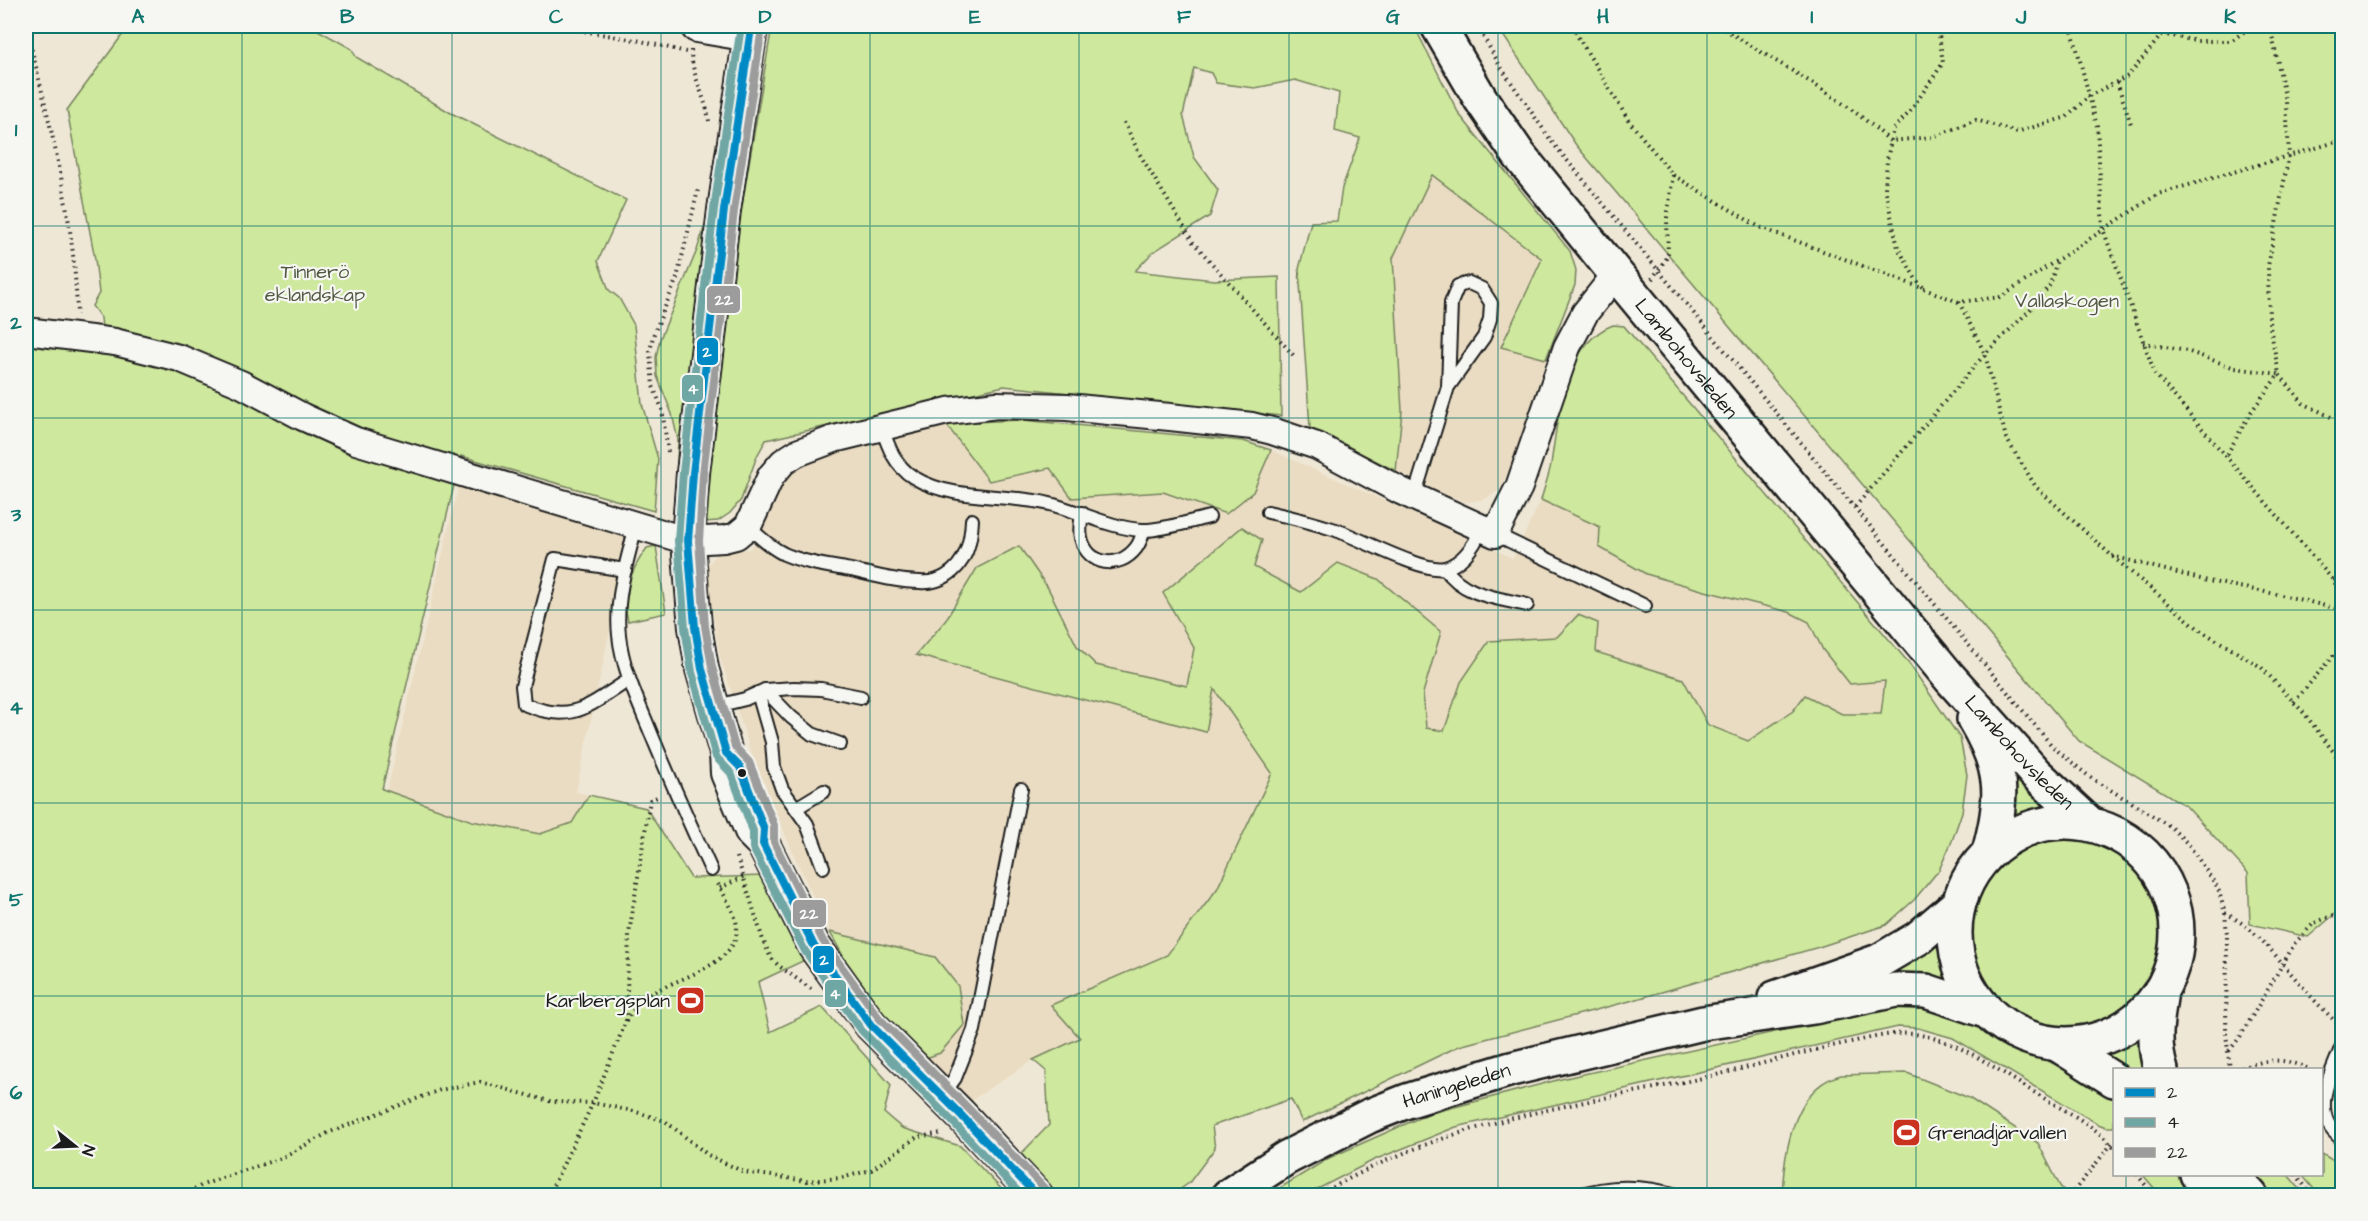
<svg xmlns="http://www.w3.org/2000/svg" width="2368" height="1221" font-family="'Architects Daughter',sans-serif">
	<style>
		.built { fill: #eadcc2 }
		.green { fill: #cee89e; stroke: #75825d; stroke-width: 1.5 }
		.lines { fill: none; stroke-linecap: round; stroke-linejoin: round }
		.service-casing { stroke: #1c1c1c; stroke-width: 16 }
		.minor-casing { stroke: #1c1c1c; stroke-width: 30 }
		.tertiary-casing { stroke: #1c1c1c; stroke-width: 36 }
		.secondary-casing { stroke: #1c1c1c; stroke-width: 38 }
		.path { stroke: #1c1c1c; stroke-width: 4; stroke-dasharray: 1.5 4.5; stroke-linecap: butt }
		.service { stroke: #f6f6f2; stroke-width: 12 }
		.minor { stroke: #f6f6f2; stroke-width: 26 }
		.tertiary { stroke: #f6f6f2; stroke-width: 32 }
		.secondary { stroke: #f6f6f2; stroke-width: 33 }
		.bus-1-casing { stroke: #f6f6f2; stroke-width: 12 }
		.bus-2-casing { stroke: #f6f6f2; stroke-width: 12 }
		.bus-3-casing { stroke: #f6f6f2; stroke-width: 12 }
		.bus-1 { stroke: #008ac5; stroke-width: 8 }
		.bus-2 { stroke: #6fa7a4; stroke-width: 8 }
		.bus-3 { stroke: #9c9c9c; stroke-width: 8 }
		.grid { fill: none; stroke: #0f766e; stroke-width: 1.5; stroke-opacity: 0.55 }
		.bus-dot { fill: #1c1c1c; stroke: #f6f6f2; stroke-width: 2 }
		.labels { text-anchor: middle; dominant-baseline: central; stroke-width: 4.5; stroke-linejoin: round; paint-order: stroke }
		.park-label { font-size: 20px; fill: #515943; stroke: #f6f6f2 }
		.street-label { font-size: 20px; fill: #1c1c1c; stroke: #f6f6f2 }
		.poi-label { font-size: 20px; fill: #1c1c1c; stroke: #f6f6f2; text-anchor: end }
		.line-badge { stroke: #f6f6f2; stroke-width: 2 }
		.badge-label { font-size: 16px; text-anchor: middle; font-weight: bold; fill: #fff }
		.neatline { fill: none; stroke: #0f766e; stroke-width: 2 }
		.grid-label { font-size: 20px; text-anchor: middle; font-weight: bold; fill: #0f766e }
	</style>
	<rect width="100%" height="100%" fill="#efe7d6"/>
	<filter id="ink" filterUnits="userSpaceOnUse"><feTurbulence type="fractalNoise" baseFrequency=".0167" numOctaves="2"/><feDisplacementMap in="SourceGraphic" scale="12" xChannelSelector="R" yChannelSelector="G"/><feConvolveMatrix kernelMatrix="1 2 1 2 8 2 1 2 1" color-interpolation-filters="sRGB"/></filter>
	<g filter="url(#ink)">
		<g class="built">
			<polygon points="1432,175 1543,259 1501,347 1546,359 1517,452 1500,490 1485,499 1467,502 1447,495 1396,471 1402,411 1393,258"/>
			<polygon points="945,423 989,481 1050,468 1072,498 1163,492 1226,514 1253,492 1271,450 1513,558 1541,500 1600,527 1646,574 1705,591 1789,612 1809,622 1823,650 1850,684 1885,681 1881,714 1842,714 1805,695 1793,711 1748,741 1708,725 1683,679 1595,652 1557,637 1489,641 1461,682 1444,731 1426,728 1423,693 1441,632 1338,563 1302,592 1254,567 1163,593 1195,648 1187,686 1096,665 1077,646 1048,588 1019,547 977,568 945,621 916,655 1206,732 1213,689 1272,773 1217,889 1166,955 1052,1005 1080,1038 1033,1060 969,1102 926,1058 940,1053 958,986 935,957 830,932 795,858 750,750 720,657 705,569 717,553 750,549 762,533 779,489 790,475 800,467 832,452"/>
			<polygon points="460,479 627,531 611,625 576,792 589,795 572,823 540,834 472,821 387,791"/>
		</g>
		<g class="green">
			<polygon points="139,26 311,26 352,49 356,57 451,113 626,200 598,261 609,290 619,298 634,325 642,404 658,459 654,511 461,456 382,789 472,821 540,834 572,823 589,795 646,808 691,878 766,876 805,960 758,982 770,1032 822,1007 891,1085 884,1113 902,1128 960,1146 1007,1195 26,1195 26,328 103,337 101,318 92,306 99,293 95,259 67,110 126,30"/>
			<polygon points="772,26 1414,26 1459,114 1570,251 1576,270 1575,285 1546,359 1501,347 1542,259 1432,175 1393,258 1402,411 1396,471 1310,428 1299,269 1311,222 1337,221 1342,188 1360,138 1335,131 1339,93 1295,80 1255,88 1216,83 1211,73 1194,68 1183,115 1194,157 1218,190 1210,216 1153,252 1135,271 1214,280 1279,277 1281,416 1004,386 766,440 757,456 741,500 730,513 718,521 704,522 725,307"/>
			<polygon points="1497,26 2342,26 2342,908 2308,937 2250,924 2248,873 2186,806 2079,741 1576,145"/>
			<polygon points="711,207 686,460 675,501 678,440 672,414 657,376 656,357 660,339 697,250"/>
			<path d="M1613 325 1624 326 1908 662 1960 738 1967 775 1962 812 1952 841 1939 870 1914 900 1886 925 1819 947 1630 1001 1459 1046 1302 1122 1291 1099 1212 1126 1215 1148 1189 1183 1172 1195H1055L1018 1157 1049 1125 1046 1071 1033 1060 1080 1038 1051 1005 1167 955 1217 889 1272 773 1214 689 1206 732 916 655 945 621 977 568 1019 546 1048 588 1077 646 1096 665 1187 686 1194 648 1163 593 1242 527 1262 540 1254 567 1301 592 1338 563 1378 579 1441 632 1423 693 1426 728 1444 731 1461 682 1489 641 1557 637 1578 615 1598 623 1596 652 1683 679 1708 725 1748 741 1793 711 1805 695 1842 714H1881L1885 681 1850 684 1823 650 1809 622 1789 612 1705 591 1646 574 1599 547 1600 527 1541 500C1544 488 1549 476 1551 464 1558 419 1563 344 1613 325Z"/>
			<polygon points="1022,420 1243,441 1271,450 1253,492 1226,514 1163,492 1072,498 1050,468 989,481 945,423"/>
			<path d="M656 546 666 613 628 621C621 596 631 569 647 548Z"/>
			<polygon points="2013,763 2058,807 2035,811 2013,820 2017,791"/>
			<circle cx="2067" cy="932" r="95"/>
			<polygon points="1945,927 1947,960 1954,982 1938,978 1827,992"/>
			<polygon points="830,932 935,957 958,986 964,1025 940,1053 926,1058 897,1033 854,976"/>
			<polygon points="1906,1003 1942,1009 2097,1085 2114,1099 2114,1127 2106,1127 2098,1124 1953,1038 1918,1028 1898,1027 1456,1127 1374,1160 1306,1195 1267,1196 1329,1158 1428,1114 1561,1079"/>
			<polygon points="2144,1030 2147,1069 2121,1069 2095,1054 2127,1041"/>
			<path d="M1907 1073 1969 1098 2038 1143 2060 1186 2068 1195H1782C1784 1154 1793 1087 1841 1075Z"/>
			<polygon points="2322,1154 2342,1166 2342,1195 2319,1195 2302,1175 2322,1174"/>
			<polygon points="2143,1175 2177,1175 2195,1195 2160,1195"/>
			<polygon points="2251,1175 2288,1175 2305,1195 2273,1195"/>
		</g>
		<g class="lines">
			<defs>
				<g id="service">
					<path d="M882 428C888 446 895 466 913 477 954 502 1005 493 1050 504 1081 512 1111 528 1142 530 1159 531 1192 521 1209 517"/>
					<polyline points="1414,497 1448,387 1484,337 1490,319 1491,303 1482,289 1469,283 1458,286 1451,303 1448,387"/>
					<path d="M1268 512C1291 517 1314 523 1336 530 1359 538 1424 573 1445 568 1463 563 1475 544 1482 528"/>
					<path d="M1082 513C1081 521 1079 530 1081 538 1088 566 1119 570 1136 548 1140 543 1142 536 1144 530"/>
					<path d="M636 526C627 561 615 598 619 635 622 666 636 697 648 726 668 775 689 822 711 870"/>
					<path d="M748 526C759 537 770 547 784 554 805 563 829 566 851 570 873 575 897 582 920 582 929 583 938 581 946 576 966 564 971 542 972 520"/>
					<polyline points="1495,534 1645,606"/>
					<path d="M1445 568C1462 595 1497 598 1527 605"/>
					<path d="M625 570 555 559 522 686 524 704C573 725 589 705 629 680"/>
					<polyline points="765,690 791,717 812,734 840,744"/>
					<polyline points="758,693 772,742 774,767 782,789 807,824 823,867"/>
					<polyline points="713,707 745,699 765,690 794,688 821,689 861,697"/>
					<polyline points="796,808 824,791"/>
					<path d="M2342 1046C2330 1077 2308 1115 2342 1139"/>
					<polyline points="942,1096 955,1078 974,1030 1021,789"/>
					<path d="M1577 1196C1611 1184 1645 1186 1680 1196"/>
				</g>
				<polyline id="minor" points="26,331 115,342 179,358 241,384 303,417 356,441 688,541 724,539 736,536 748,526 771,476 783,462 797,453 834,439 948,411 997,405 1067,407 1170,417 1252,426 1272,431 1317,446 1401,491 1495,534 1519,487 1567,347 1585,313 1616,274"/>
				<polyline id="tertiary" points="697,26 750,35 724,210 693,473 688,541 695,627 702,669 726,753 727,773 752,833 763,844 814,946 871,1025 960,1114 1037,1196"/>
				<g id="secondary">
					<path id="s1" d="M1438 26 1480 98 1519 155 1616 274 1950 678 2035 773 2090 824"/>
					<path d="M1974 719C2004 769 2004 798 1989 852"/>
					<circle cx="2066" cy="933" r="111"/>
					<polyline points="1775,998 1879,961 1918,938 1958,904"/>
					<polyline points="2057,1044 2114,1080"/>
					<path d="M2161 1070C2152 1043 2157 1018 2161 991"/>
					<polyline points="2197,1174 2213,1196"/>
					<polyline points="2231,1174 2251,1196"/>
					<path id="s2" d="M1228 1196 1286 1158 1369 1116 1407 1101 1511 1069 1703 1023 1814 1007 1896 990 1926 991 1986 1011"/>
				</g>
			</defs>
			<use href="#service" class="service-casing"/>
			<use href="#minor" class="minor-casing"/>
			<use href="#tertiary" class="tertiary-casing"/>
			<use href="#secondary" class="secondary-casing"/>
			<g class="path">
				<path d="M26 26C49 121 75 216 77 315"/>
				<polyline points="555,26 641,41 690,53"/>
				<polyline points="1477,26 1502,69 1552,142 2053,747 2091,778 2171,827 2189,845 2218,888 2225,913 2227,934 2226,1033 2230,1070"/>
				<polyline points="1575,26 1575,32 1629,121 1673,175 1759,227 1959,302 2001,297 2158,194 2336,142 2342,142"/>
				<path d="M1720 26C1777 64 1839 94 1890 141L1933 137 1976 120 2017 132 2067 117 2089 96 2128 76 2169 26"/>
				<polyline points="2071,26 2097,126 2103,229 2155,374 2333,580 2342,595"/>
				<polyline points="2270,26 2286,101 2289,155 2268,266 2269,322 2279,374 2303,403 2331,417 2342,420"/>
				<polyline points="2162,34 2197,41 2231,41 2252,26"/>
				<path d="M691 50C691 75 706 97 709 121"/>
				<polyline points="2117,82 2132,127"/>
				<polyline points="1124,122 1139,153 1193,242 1294,356"/>
				<polyline points="1652,279 1668,256 1667,218 1673,175"/>
				<polyline points="1923,287 1917,281 1898,248 1885,188 1887,160 1893,129 1909,113 1943,63 1938,28 1935,26"/>
				<polyline points="1959,302 1985,354 2006,438 2036,487 2112,556 2200,630 2261,667 2304,713 2342,763"/>
				<polyline points="2143,343 2187,351 2235,368 2279,374 2251,412 2226,456"/>
				<polyline points="668,452 662,409 653,386 650,352 653,336 677,278 698,190"/>
				<polyline points="1855,507 1985,354 2030,310 2050,285 2057,260"/>
				<polyline points="2112,556 2208,581 2286,596 2342,610"/>
				<polyline points="2333,580 2342,576"/>
				<polyline points="2294,702 2342,645"/>
				<polyline points="737,857 763,940 771,958 779,966 811,989"/>
				<polyline points="720,888 745,876"/>
				<path d="M2225 913C2259 930 2278 960 2303 987 2315 1002 2329 1015 2342 1028"/>
				<path d="M626 1021C632 1012 638 1003 647 996 671 979 746 965 736 921 733 909 724 895 718 884"/>
				<polyline points="2229,1051 2240,1037 2295,943 2314,923 2342,912"/>
				<path d="M2236 1070C2266 1059 2281 1056 2311 1070"/>
				<polyline points="2137,1174 2154,1196"/>
				<polyline points="2296,1174 2312,1196"/>
				<polyline points="184,1196 202,1185 281,1158 328,1133 382,1112 440,1090 480,1082 553,1102 593,1103 633,1111 665,1121 708,1155 744,1172 807,1181 841,1178 871,1170 917,1137 943,1133"/>
				<polyline points="548,1196 593,1103 626,1021 629,934 650,800 660,796"/>
				<path d="M1317 1196C1361 1171 1406 1150 1454 1135 1546 1105 1643 1093 1737 1070 1779 1059 1819 1048 1861 1040 1880 1036 1900 1031 1920 1035 1962 1042 2000 1072 2037 1094 2063 1110 2094 1124 2114 1148"/>
				<polyline points="2070,1196 2114,1141"/>
			</g>
			<use href="#service" class="service"/>
			<use href="#minor" class="minor"/>
			<use href="#tertiary" class="tertiary"/>
			<use href="#secondary" class="secondary"/>
			<defs>
				<polyline id="bus-1" points="750,35 724,210 693,473 688,541 695,627 702,669 726,753 740,767 764,829 763,844 814,946 871,1025 960,1114 1037,1196"/>
				<polyline id="bus-2" points="741,26 714,209 683,472 678,541 685,628 692,672 716,757 731,773 753,831 753,848 805,951 862,1031 952,1121 1022,1196"/>
				<polyline id="bus-3" points="762,28 734,211 703,474 699,541 705,626 712,667 735,747 749,762 774,825 774,842 823,941 879,1018 967,1107 1045,1189"/>
			</defs>
			<use href="#bus-1" class="bus-1-casing"/>
			<use href="#bus-2" class="bus-2-casing"/>
			<use href="#bus-3" class="bus-3-casing"/>
			<use href="#bus-1" class="bus-1"/>
			<use href="#bus-2" class="bus-2"/>
			<use href="#bus-3" class="bus-3"/>
		</g>
	</g>
	<path class="grid" d="M242 26V1196M452 26V1196M661 26V1196M870 26V1196M1079 26V1196M1289 26V1196M1498 26V1196M1707 26V1196M1916 26V1196M2126 26V1070M26 226H2342M26 418H2342M26 610H2342M26 803H2342M26 996H2342M2126 1174V1196"/>
	<defs>
		<symbol id="stadium-square" viewBox="-11 -11 22 22"><rect x="-9" y="-9" width="18" height="18" rx="4" fill="#c8321e" stroke="#f6f6f2"/><path d="M0-5a6.5 5 0 1 0 0 10a6.5 5 0 1 0 0-10ZM-3.5-1.8h7v3.6h-7Z" fill="#fff"/></symbol>
	</defs>
	<g fill-rule="evenodd">
		<use href="#stadium-square" x="674" y="984" width="33" height="33"/>
		<use href="#stadium-square" x="1890" y="1116" width="33" height="33"/>
	</g>
	<circle class="bus-dot" cx="742" cy="773" r="5"/>
	<g class="labels">
		<g class="park-label">
			<text x="315" y="272">Tinnerö<tspan x="315" dy="23">eklandskap</tspan></text>
			<text x="2067" y="301">Vallaskogen</text>
		</g>
		<g class="street-label">
			<text stroke="none"><textPath href="#s1" startOffset="416">Lambohovsleden</textPath></text>
			<text stroke="none"><textPath href="#s1" startOffset="932">Lambohovsleden</textPath></text>
			<text stroke="none"><textPath href="#s2" startOffset="255">Haningeleden</textPath></text>
		</g>
		<g class="poi-label">
			<text x="670" y="1001">Karlbergsplan</text>
			<text x="1928" y="1133" text-anchor="start">Grenadjärvallen</text>
		</g>
	</g>
	<g class="line-badge">
		<rect x="706" y="285" width="35" height="29" rx="6" fill="#9c9c9c"/>
		<rect x="696" y="337" width="23" height="29" rx="6" fill="#008ac5"/>
		<rect x="681" y="374" width="23" height="29" rx="6" fill="#6fa7a4"/>
		<rect x="792" y="899" width="35" height="29" rx="6" fill="#9c9c9c"/>
		<rect x="812" y="945" width="23" height="29" rx="6" fill="#008ac5"/>
		<rect x="824" y="979" width="23" height="29" rx="6" fill="#6fa7a4"/>
	</g>
	<g class="badge-label">
		<text x="724" y="305">22</text>
		<text x="707" y="357">2</text>
		<text x="693" y="394">4</text>
		<text x="809" y="919">22</text>
		<text x="824" y="965">2</text>
		<text x="835" y="999">4</text>
	</g>
	<rect width="2368" height="1221" fill="none" stroke="#f6f6f2" stroke-width="66"/>
	<rect x="2113" y="1068" width="210" height="108" fill="#f6f6f2" stroke="#9f9f9c" stroke-width="1.5"/>
	<rect x="2125" y="1088" width="30" height="9" fill="#008ac5" stroke="#9f9f9c" stroke-width="1.5"/>
	<text x="2167" y="1098" font-size="18" fill="#1c1c1c">2</text>
	<rect x="2125" y="1118" width="30" height="9" fill="#6fa7a4" stroke="#9f9f9c" stroke-width="1.5"/>
	<text x="2167" y="1128" font-size="18" fill="#1c1c1c">4</text>
	<rect x="2125" y="1148" width="30" height="9" fill="#9c9c9c" stroke="#9f9f9c" stroke-width="1.5"/>
	<text x="2167" y="1158" font-size="18" fill="#1c1c1c">22</text>
	<g transform="translate(75 1146) rotate(108)" stroke="#f6f6f2" stroke-width="4.5" paint-order="stroke">
	<path d="M0-4.5L10 22L0 15L-10 22Z" fill="#1c1c1c"/>
	<text y="-9" font-size="16" font-weight="bold" text-anchor="middle" fill="#1c1c1c">N</text>
	</g>
	<rect x="33" y="33" width="2302" height="1155" class="neatline"/>
	<g class="grid-label">
		<text x="138" y="23">A</text>
		<text x="347" y="23">B</text>
		<text x="556" y="23">C</text>
		<text x="765" y="23">D</text>
		<text x="975" y="23">E</text>
		<text x="1184" y="23">F</text>
		<text x="1393" y="23">G</text>
		<text x="1603" y="23">H</text>
		<text x="1812" y="23">I</text>
		<text x="2021" y="23">J</text>
		<text x="2230" y="23">K</text>
		<text x="16" y="136">1</text>
		<text x="16" y="329">2</text>
		<text x="16" y="521">3</text>
		<text x="16" y="714">4</text>
		<text x="16" y="906">5</text>
		<text x="16" y="1099">6</text>
	</g>
</svg>
